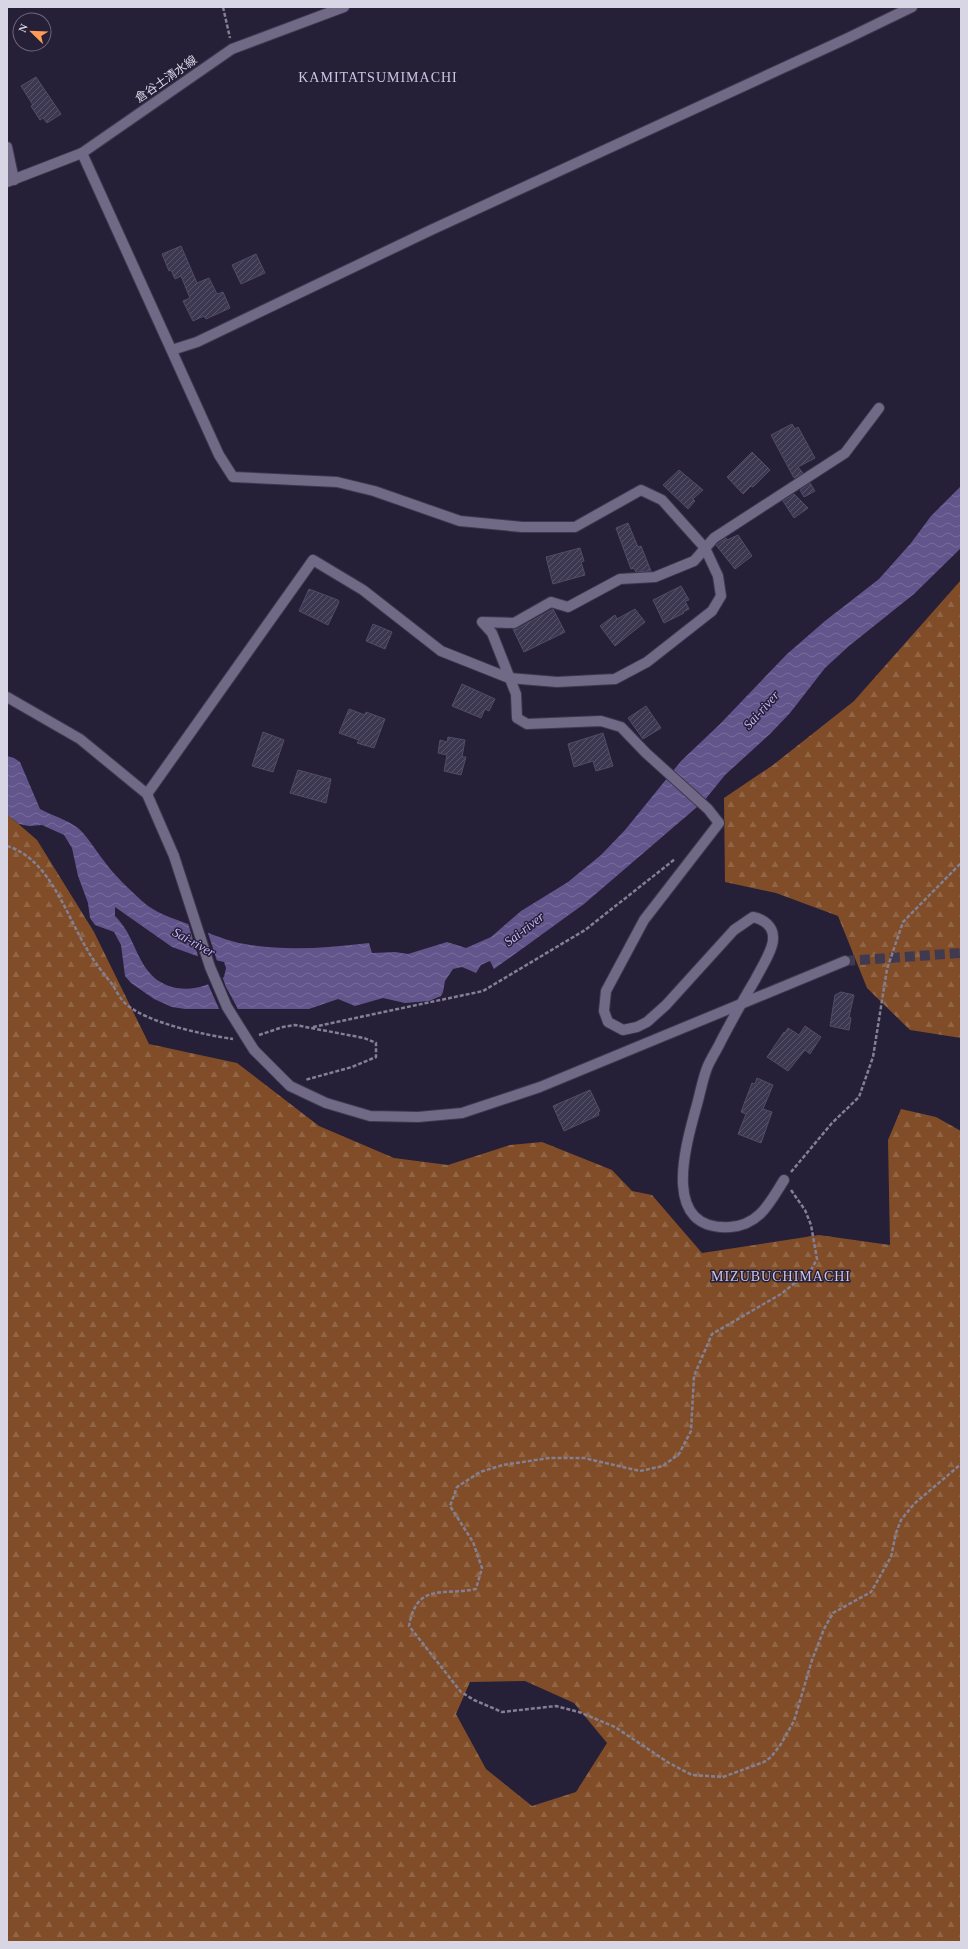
<svg xmlns="http://www.w3.org/2000/svg" width="968" height="1949" font-family="'Times New Roman','Noto Sans JP',serif">
	<style>
		.forest { fill: url(#forest-firs); fill-rule: evenodd }
		.water { fill: url(#water-waves); fill-rule: evenodd }
		.pier { fill: #251f37 }
		.building { fill: url(#building-hatch); stroke: #524c68 }
		.lines { fill: none; stroke-linecap: round; stroke-linejoin: round }
		.tertiary-tunnel { stroke: #403a51; stroke-width: 10; stroke-dasharray: 10 5; stroke-linecap: butt }
		.minor-casing { stroke: #3e394e; stroke-width: 12 }
		.tertiary-casing { stroke: #3e394e; stroke-width: 12 }
		.secondary-casing { stroke: #3e394e; stroke-width: 12 }
		.path { stroke: #848094; stroke-width: 2.5; stroke-dasharray: 4 2; stroke-linecap: butt }
		.minor { stroke: #706a87; stroke-width: 10 }
		.tertiary { stroke: #706a87; stroke-width: 10 }
		.secondary { stroke: #706a87; stroke-width: 10 }
		.tertiary-bridge-casing { stroke: #3e394e; stroke-width: 12; stroke-linecap: butt }
		.tertiary-bridge { stroke: #706a87; stroke-width: 10 }
		.labels { text-anchor: middle; dominant-baseline: central; stroke-width: 3; stroke-linejoin: round; paint-order: stroke }
		.street-label { font-size: 12px; fill: #d8d5e5; stroke: #251f37 }
		.water-label { font-size: 13px; font-style: italic; fill: #c5b6f9; stroke: #251f37 }
		.quarter-label { font-size: 14px; letter-spacing: 1px; fill: #cbc5e5; stroke: #251f37 }
	</style>
	<defs>
		<pattern id="forest-firs" width="22" height="20" patternUnits="userSpaceOnUse"><rect width="22" height="20" fill="#804d28"/><path d="M5 1l3.5 6h-7zM16 11l3.5 6h-7z" fill="#916647"/></pattern>
		<pattern id="water-waves" width="16" height="10" patternUnits="userSpaceOnUse"><rect width="16" height="10" fill="#62558b"/><path d="M0 5q4-4 8 0t8 0" fill="none" stroke="#786d9b"/></pattern>
		<pattern id="building-hatch" width="6" height="6" patternUnits="userSpaceOnUse"><rect width="6" height="6" fill="#3d3851"/><path d="M-1 1l2-2M0 6l6-6M5 7l2-2" fill="none" stroke="#58546a"/></pattern>
	</defs>
	<rect width="100%" height="100%" fill="#251f37"/>
	<g class="forest">
		<polygon points="961,580 961,1038 910,1030 867,988 838,916 776,893 725,882 724,798 773,765 854,701"/>
		<path d="M7 814 37 840 94 932 149 1044 237 1063 319 1126 394 1158 448 1165 510 1145 542 1142 612 1170 632 1191 652 1195 702 1253 819 1235 890 1245 888 1140 901 1109 936 1117 961 1131V1942H7ZM525 1681 574 1703 607 1743 576 1792 532 1806 486 1769 456 1714 470 1682Z"/>
	</g>
	<path class="water" d="M961 486V548L914 594 849 646 825 668 790 713 771 733 725 775 704 801 584 904 494 969 490 961 481 965 476 973 462 967 453 969 445 981 443 992 441 996 429 1001 405 1003 383 998 355 1006 338 999 309 1009H185L172 1007 154 999 131 983 125 976 121 945 114 932 95 925 90 918 88 903 78 876 72 848 64 835 42 825 29 826 19 824 8 815 7 756 14 758 20 762 40 809C53 816 66 819 78 828 89 838 95 850 104 861 115 876 129 889 142 901 155 913 172 918 188 924 204 931 221 939 239 943 283 952 325 948 369 943L372 953 395 952 408 954 447 942 466 948 491 937 521 911 568 882 601 855 625 830 681 761 720 724 787 654 825 621 879 579 911 543 931 516ZM115 907 172 947 197 956 224 962 226 968 224 977C209 985 194 991 177 988 136 980 140 940 115 916Z"/>
	<g class="pier">
		<polygon points="188,923 207,930 217,961 199,959"/>
		<polygon points="222,976 226,987 239,1011 220,1011 208,984"/>
	</g>
	<g class="building">
		<polygon points="36,77 61,114 47,123 43,118 40,120 31,106 33,105 21,86"/>
		<polygon points="181,246 197,283 209,278 217,294 223,292 230,308 206,319 204,316 193,321 183,301 190,298 181,276 175,279 171,270 169,271 162,254"/>
		<polygon points="256,254 265,273 241,284 232,265"/>
		<polygon points="792,424 795,429 798,427 815,458 798,467 803,473 794,478 771,435"/>
		<polygon points="752,452 770,470 753,487 751,486 743,494 727,477"/>
		<polygon points="679,470 703,490 694,498 692,498 695,501 688,509 663,485"/>
		<polygon points="810,483 815,491 804,497 800,490"/>
		<polygon points="794,494 808,508 794,518 783,501"/>
		<polygon points="628,523 638,547 641,546 651,571 636,572 634,568 631,569 616,528"/>
		<polygon points="738,535 752,556 735,569 716,545 726,538 727,540"/>
		<polygon points="580,548 584,561 581,562 585,575 553,584 546,557"/>
		<polygon points="681,586 689,600 685,601 689,609 683,612 684,613 664,623 653,600"/>
		<polygon points="309,589 338,600 339,602 328,625 299,611"/>
		<polygon points="553,609 565,632 524,652 513,629 517,629"/>
		<polygon points="635,609 645,622 615,646 600,626 615,615 617,619"/>
		<polygon points="373,624 392,632 385,649 366,641"/>
		<polygon points="462,684 495,699 489,711 485,709 481,718 452,706"/>
		<polygon points="646,706 661,728 643,739 628,718"/>
		<polygon points="349,709 365,715 366,712 385,719 374,748 357,743 359,740 339,733"/>
		<polygon points="263,732 284,740 273,772 252,766"/>
		<polygon points="603,733 613,766 596,771 593,761 574,767 568,744"/>
		<polygon points="448,737 465,740 462,757 466,757 461,775 444,771 447,755 438,753 440,740 447,742"/>
		<polygon points="298,770 331,779 326,803 290,793"/>
		<polygon points="841,992 854,995 849,1017 851,1018 849,1030 830,1026 835,995"/>
		<polygon points="805,1026 821,1037 810,1054 805,1050 788,1071 767,1057 784,1032 785,1033 788,1028 799,1035"/>
		<polygon points="757,1078 773,1085 763,1109 772,1112 761,1143 738,1134 746,1114 741,1112 752,1083 755,1084"/>
		<polygon points="590,1090 600,1111 598,1112 599,1115 564,1131 553,1106"/>
	</g>
	<g class="lines">
		<polyline class="tertiary-tunnel" points="845,961 961,953"/>
		<defs>
			<g id="minor">
				<polyline points="7,147 14,180"/>
				<polyline points="82,153 219,455 233,477 337,482 374,491 460,521 522,527 575,527 641,490 662,500 705,548 718,576 721,596 712,611 647,662 615,679 557,682 509,678"/>
				<polyline points="172,350 197,342 431,230 848,38 912,7"/>
				<path d="M784 1180C770 1202 760 1225 730 1227 661 1231 685 1148 696 1108 700 1095 702 1081 707 1068 711 1058 717 1050 721 1041 732 1020 743 1000 755 980 760 970 773 950 773 939 774 926 763 919 753 917L734 930 666 1005 647 1022 637 1027 623 1030 608 1022 604 1011 606 991 644 920 719 823 708 809 646 753 621 727 601 721 527 724 517 718 516 694 492 633 482 622 514 623 551 602 568 607 620 579 655 577 694 561 714 538 845 453 879 408"/>
			</g>
			<g id="tertiary">
				<polyline points="7,697 80,739 147,794 174,856"/>
				<polyline points="147,794 313,560 363,590 441,651 509,678"/>
				<polyline points="254,1050 290,1086 326,1103 370,1116 418,1117 462,1113 540,1087 845,961"/>
			</g>
			<polyline id="secondary" points="7,182 82,153 232,49 344,7"/>
		</defs>
		<use href="#minor" class="minor-casing"/>
		<use href="#tertiary" class="tertiary-casing"/>
		<use href="#secondary" class="secondary-casing"/>
		<g class="path">
			<polyline points="223,7 230,38"/>
			<path d="M7 846C50 859 66 915 87 949 94 962 103 973 112 984 116 990 120 999 126 1004 147 1023 205 1035 233 1039"/>
			<polyline points="313,1027 483,991 585,930 675,859"/>
			<polyline points="259,1035 283,1027 295,1025 364,1038 376,1043 376,1057 352,1067 305,1080"/>
			<polyline points="791,1172 832,1123 859,1097 873,1057 887,969 903,922 961,863"/>
			<path d="M791 1190 805 1210 811 1225 817 1259 811 1270 781 1294 712 1334 694 1376 691 1431 679 1454 663 1466 640 1471 584 1458H549L503 1465 480 1472 457 1487 450 1506 473 1542 482 1568 476 1589C442 1596 417 1582 409 1626L461 1692 474 1700 502 1712 556 1706 579 1712 615 1727 669 1763 692 1775 723 1777 764 1762 771 1757 781 1744 794 1721 812 1660 824 1629 833 1613 871 1592 891 1557 896 1533 901 1520 914 1504 961 1464"/>
		</g>
		<use href="#minor" class="minor"/>
		<use href="#tertiary" class="tertiary"/>
		<use href="#secondary" class="secondary"/>
		<defs>
			<polyline id="tertiary-bridge" points="174,856 210,967 227,1007 254,1050"/>
		</defs>
		<use href="#tertiary-bridge" class="tertiary-bridge-casing"/>
		<use href="#tertiary-bridge" class="tertiary-bridge"/>
	</g>
	<g class="labels">
		<g class="street-label">
			<text transform="translate(166 79) rotate(-35)">倉谷土清水線</text>
		</g>
		<g class="water-label">
			<text transform="translate(761 710) rotate(-48)">Sai-river</text>
			<text transform="translate(524 929) rotate(-38)">Sai-river</text>
			<text transform="translate(194 942) rotate(29)">Sai-river</text>
		</g>
		<g class="quarter-label">
			<text x="378" y="77">KAMITATSUMIMACHI</text>
			<text x="781" y="1276">MIZUBUCHIMACHI</text>
		</g>
	</g>
	<rect width="968" height="1949" fill="none" stroke="#d8d5e5" stroke-width="16"/>
	<g transform="translate(32 32) rotate(293)"><circle r="19" fill="#251f37" stroke="#6d687d"/>
	<path d="M0-3L7 15L0 10L-7 15Z" fill="#fe9c57"/>
	<text y="-6" font-size="11" font-weight="bold" text-anchor="middle" fill="#d8d5e5">N</text>
	</g>
</svg>
